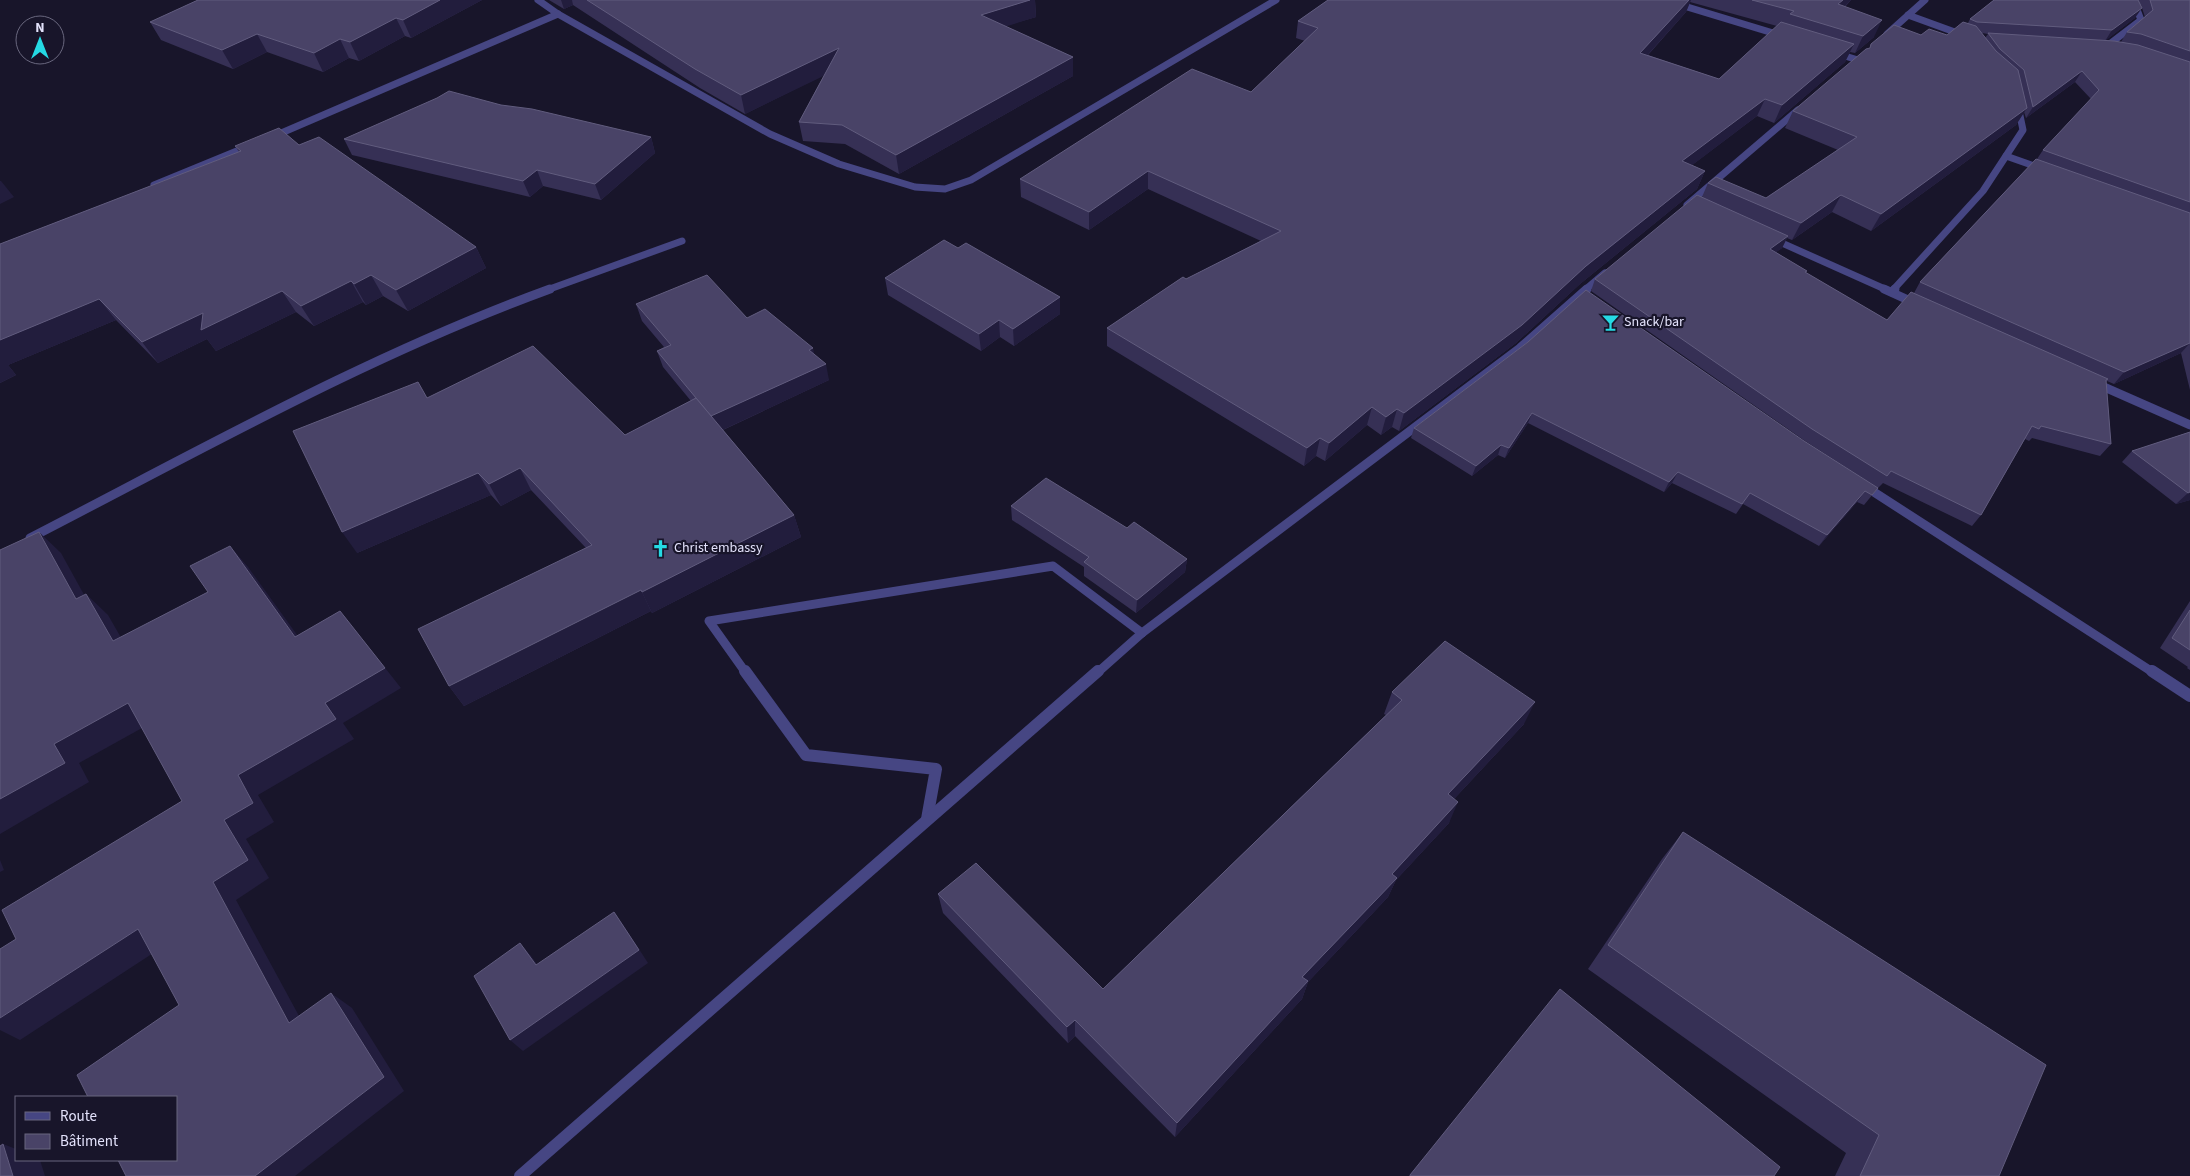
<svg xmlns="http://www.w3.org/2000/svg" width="2190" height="1176" font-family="'Source Sans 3',sans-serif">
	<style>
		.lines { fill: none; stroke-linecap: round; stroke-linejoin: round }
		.minor-far2 { stroke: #464683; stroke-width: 7 }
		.minor-far1 { stroke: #464683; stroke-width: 9 }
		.minor { stroke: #464683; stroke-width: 12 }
		.wall { fill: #363055; fill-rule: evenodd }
		.shaded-wall { fill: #221d3d }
		.building { fill: #494367; stroke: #615c7e }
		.labels { text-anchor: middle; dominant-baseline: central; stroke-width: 4.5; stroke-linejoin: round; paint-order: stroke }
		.poi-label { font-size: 14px; fill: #e3e2fb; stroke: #18152a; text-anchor: start }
	</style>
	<rect width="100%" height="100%" fill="#18152a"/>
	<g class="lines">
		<g class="minor-far2">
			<polyline points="538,0 558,14 770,134 839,164 915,187 945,189 971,180 1276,0"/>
			<polyline points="1664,0 1783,36"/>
			<polyline points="1908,15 1963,35"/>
			<polyline points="1887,34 1925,0"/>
			<polyline points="2107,46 2141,20 2136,7 2123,0"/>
			<polyline points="1835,53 1858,60"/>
			<polyline points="272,137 558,14"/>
			<polyline points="2006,156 2043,169"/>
			<polyline points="154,185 249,146"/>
			<polyline points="1687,205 1798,110"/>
			<polyline points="1773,239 1887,290"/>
			<polyline points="547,290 682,241"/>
			<polyline points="1585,290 1605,273"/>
			<polyline points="1893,290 1983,191 2023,130 2018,106"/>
		</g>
		<g class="minor-far1">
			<polyline points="1884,289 1917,304"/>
			<polyline points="1892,292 1895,289"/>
			<polyline points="2095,383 2190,425"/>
			<polyline points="1863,485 2154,673"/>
			<path d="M30 538C201 450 369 355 550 289"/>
			<polyline points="746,673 709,621 1053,566 1142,633"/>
			<polyline points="1097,673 1142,633 1520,348 1587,289"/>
		</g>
		<g class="minor">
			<polyline points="745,671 806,755 936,769 927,819"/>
			<polyline points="2152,671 2190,696"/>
			<polyline points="520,1176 1098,671"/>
		</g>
	</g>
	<g class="wall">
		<polygon points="198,0 482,0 411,38 405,36 359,61 349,58 323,72 267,52 233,69 161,40 150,22"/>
		<polygon points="549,0 1035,0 1036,17 1005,26 1073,57 1073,76 899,174 845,144 803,141 799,122 824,75 745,114 700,88 573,5 564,9"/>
		<path d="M1328 0H1851L1845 7 1874 37 1855 53 1850 52 1845 62 1774 123 1757 116 1692 165 1705 171 1697 189 1580 284 1516 343 1399 431 1392 427 1381 435 1367 425 1325 461 1316 456 1304 466 1107 346V328L1186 279 1261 241 1148 189 1089 230 1021 197 1020 179 1251 92 1305 41 1296 38 1298 21ZM1690 2 1777 26 1719 79 1648 55 1686 12Z"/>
		<path d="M1994 0H2190V390L2181 353 2114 384 2107 381 2106 382 2111 444 2100 456 2032 438 2029 441 2025 439 1981 515 1972 526 1883 483 1878 488 1805 441 1591 291 1595 279 1702 197 1708 183 1766 198 1838 150 1785 128 1793 111 1921 35H1947L1968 23 1970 19ZM2141 5 2145 17 2127 32 2121 42 2106 40 2135 18ZM1982 33 1988 34 1985 38ZM2075 82 2091 99 2043 150 2037 159 1920 282 1914 293 1887 320 1806 273 1776 252 1782 248 1787 238 1792 240 1832 212 1871 231 2016 125 2024 112 2026 118Z"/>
		<polygon points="501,105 651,137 655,153 601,200 543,186 530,197 352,155 344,139"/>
		<polygon points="299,145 476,247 486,268 408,311 383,296 366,305 363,302 314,326 296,312 216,351 207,339 158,363 116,320 8,365 16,375 0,383 0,244 239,152 235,146"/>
		<polygon points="958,248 1060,297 1060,314 1014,346 1000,337 981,351 888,295 885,278"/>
		<polygon points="636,304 747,318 814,354 829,380 723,430 794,515 801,537 652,613 651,611 464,706 449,686 586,548 531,490 501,506 491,495 357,553 427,398 625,435 691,401 663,367 657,351 664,347 642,321"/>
		<polygon points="1528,342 1804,441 1878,488 1864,505 1857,502 1819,546 1743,504 1736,514 1672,483 1664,492 1528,423 1505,458 1498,455 1472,476 1411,438 1414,428"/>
		<polygon points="2190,432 2190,500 2176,504 2122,462 2132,451"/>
		<polygon points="1011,506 1127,528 1187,559 1185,572 1136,613 1084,576 1084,567 1012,520"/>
		<polygon points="2190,601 2190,670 2187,668 2188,667 2160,648"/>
		<polygon points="1392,692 1524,724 1454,799 1449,823 1396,880 1388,897 1308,982 1302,999 1175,1137 1075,1036 1068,1043 943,913 938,894 1103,989 1386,715 1384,714"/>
		<polygon points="1683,832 1999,1176 1835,1176 1846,1153 1588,969 1662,859"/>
	</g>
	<g class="shaded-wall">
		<polygon points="440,0 482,0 411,38 403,20"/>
		<polygon points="561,0 572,0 573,5 564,9"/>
		<polygon points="1030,0 1035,0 1036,17 982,34 981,15"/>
		<polygon points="1689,0 1691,0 1686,12 1634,70 1640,53"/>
		<polygon points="1843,0 1851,0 1830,21 1838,4"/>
		<polygon points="2142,8 2135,18 2105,41 2112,30"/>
		<polygon points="396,18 405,36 359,61 350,42"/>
		<polygon points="1882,20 1874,37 1855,53 1863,36"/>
		<polygon points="257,34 267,52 233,69 222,50"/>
		<polygon points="340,39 349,58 323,72 314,53"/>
		<polygon points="1854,44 1845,62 1774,123 1782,105"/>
		<polygon points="839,48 842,67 745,114 741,95"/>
		<polygon points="1073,57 1073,76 899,174 896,155"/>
		<polygon points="2082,71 2075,82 2026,118 2033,107"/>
		<polygon points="1765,99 1757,116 1674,179 1682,161"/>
		<polygon points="2027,108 2016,125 1871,231 1881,214"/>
		<polygon points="651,137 655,153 601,200 595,184"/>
		<polygon points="537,170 543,186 530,197 523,181"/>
		<polygon points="1148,171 1148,189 1089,230 1089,212"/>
		<polygon points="1705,171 1697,189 1580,284 1516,343 1399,431 1404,413"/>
		<polygon points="0,181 1,181 14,197 0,204"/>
		<polygon points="1841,195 1832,212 1792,240 1801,223"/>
		<polygon points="1788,236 1782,248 1764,261 1770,249"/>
		<polygon points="476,247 486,268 408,311 396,290"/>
		<polygon points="371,275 383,296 366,305 354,284"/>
		<polygon points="351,281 363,302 314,326 301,306"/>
		<polygon points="282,291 296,312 216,351 207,339 158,363 142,342 203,313"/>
		<polygon points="1060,297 1060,314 1014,346 1013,329"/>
		<polygon points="99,299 116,320 8,365 16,375 0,383 0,340"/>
		<polygon points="999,320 1000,337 981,351 979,334"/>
		<polygon points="2190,343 2181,353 2114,384 2124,372"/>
		<polygon points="813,348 817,365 809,350"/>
		<polygon points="826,364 829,380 716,433 711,416"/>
		<polygon points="1372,407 1367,425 1325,461 1329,443"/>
		<polygon points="1397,409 1392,427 1381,435 1386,417"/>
		<polygon points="1532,413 1528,423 1505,458 1509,448"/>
		<polygon points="1320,438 1316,456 1304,466 1307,448"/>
		<polygon points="1501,445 1498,455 1472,476 1476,466"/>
		<polygon points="520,468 531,490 501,506 489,484"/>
		<polygon points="1678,472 1672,483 1664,492 1669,482"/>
		<polygon points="478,473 491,495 357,553 342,532"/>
		<polygon points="1865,491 1857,502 1819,546 1827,535"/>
		<polygon points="2190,492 2190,500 2176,504 2188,493"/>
		<polygon points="794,515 801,537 652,613 642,592"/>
		<polygon points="39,532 61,553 98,620 76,599"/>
		<polygon points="230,546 248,567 313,657 295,637"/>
		<polygon points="1187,559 1185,572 1136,613 1137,600"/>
		<polygon points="641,590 651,611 464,706 449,686"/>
		<polygon points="86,594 108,615 135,662 113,641"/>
		<polygon points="340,611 401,688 343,723 354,739 258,795 274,822 246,839 269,878 236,900 311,1038 289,1023 213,882 224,820 238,775"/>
		<polygon points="1535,702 1524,724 1439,815 1448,794"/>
		<polygon points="128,703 151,723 79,763 89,782 0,834 0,799 54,744"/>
		<polygon points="1458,802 1449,823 1396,880 1388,897 1308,982 1302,999 1175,1137 1177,1123 1392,874"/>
		<polygon points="0,860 4,870 0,872"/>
		<polygon points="614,912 624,926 648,963 523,1051 510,1040"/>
		<polygon points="138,929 164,946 20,1040 0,1030 0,1018"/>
		<polygon points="520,943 531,956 547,978 536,965"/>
		<polygon points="331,993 352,1008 404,1091 295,1176 255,1176"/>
		<polygon points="1075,1020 1075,1036 1068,1043 1067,1027"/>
		<polygon points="3,1144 16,1149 16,1160 40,1160 45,1176 13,1176"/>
	</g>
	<g class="building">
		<polygon points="198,0 440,0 403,20 396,18 350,42 340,39 314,53 257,34 222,50 150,22"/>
		<polygon points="587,0 1030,0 981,15 1073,57 896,155 842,125 799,122 839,48 741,95 695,69"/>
		<polygon points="1328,0 1689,0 1640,53 1719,79 1781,22 1854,44 1782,105 1765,99 1682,161 1705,171 1586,266 1522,325 1404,413 1397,409 1386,417 1372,407 1329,443 1320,438 1307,448 1107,328 1183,277 1186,279 1281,231 1148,171 1089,212 1020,179 1192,69 1251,92 1318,28 1298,21"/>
		<polygon points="1752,0 1843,0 1838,4 1882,20 1863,36 1790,14 1794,11"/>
		<polygon points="1994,0 2138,0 2142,8 2112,30 1977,22 1970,19"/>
		<polygon points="2150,0 2190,0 2190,51 2141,34 2127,32 2153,10"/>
		<polygon points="1963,22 1976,26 1996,51 2018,70 2027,108 1881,214 1841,195 1801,223 1708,183 1716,177 1766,198 1857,137 1793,111 1866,49 1870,48 1871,44 1894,25 1921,35 1929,29 1947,35"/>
		<polygon points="1988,33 2114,41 2138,45 2190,62 2190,202 2043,150 2099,90 2082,71 2033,107 2024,70 2000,49"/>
		<polygon points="449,91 501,105 532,109 651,137 595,184 537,170 523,181 344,139 437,98"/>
		<polygon points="279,128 299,145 319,137 476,247 396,290 371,275 354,284 351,281 301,306 282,291 201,330 203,313 142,342 99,299 0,340 0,244 241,151 235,146"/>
		<polygon points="2036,159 2190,213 2190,343 2124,372 1920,282"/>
		<polygon points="1697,195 1788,236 1770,249 1807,271 1805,272 1887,320 1911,292 2108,379 2106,380 2111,444 2041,426 2039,429 2032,426 1981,515 1891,471 1887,476 1812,429 1595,279"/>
		<polygon points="944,240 958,248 966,243 1060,297 1013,329 999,320 979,334 885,278"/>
		<polygon points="707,275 747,318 765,309 813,348 809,350 826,364 711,416 657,351 671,345 636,304"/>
		<polygon points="1586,290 1804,441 1878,488 1872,495 1865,491 1827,535 1750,493 1742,504 1678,472 1669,482 1532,413 1509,448 1501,445 1476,466 1414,428 1528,342"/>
		<polygon points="533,346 625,435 696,398 794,515 642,592 641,590 449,686 418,629 592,545 520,468 489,484 478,473 342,532 293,431 418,382 427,398"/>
		<polygon points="2190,432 2190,492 2188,493 2132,451"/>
		<polygon points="1046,478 1127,528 1134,522 1187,559 1137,600 1084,562 1089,557 1011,506"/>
		<polygon points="39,532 76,599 86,594 113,641 208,592 190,566 230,546 295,637 340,611 385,668 325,703 336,719 238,775 253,803 224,820 248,860 213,882 289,1023 331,993 384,1077 255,1176 126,1176 118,1160 176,1160 176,1097 88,1097 77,1075 179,1005 138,929 0,1018 0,949 16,939 2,910 182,801 128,703 54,744 65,763 0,799 0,550"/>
		<polygon points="2190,610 2190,650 2172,638"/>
		<polygon points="1445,641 1535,702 1448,794 1458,802 1392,874 1397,878 1302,977 1308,981 1177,1123 1075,1020 1067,1027 938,894 976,863 1103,989 1402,700 1392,692"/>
		<polygon points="1683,832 2046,1065 1999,1176 1860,1176 1879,1135 1608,945"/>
		<polygon points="614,912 639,950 510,1040 474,976 520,943 536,965"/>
		<polygon points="1560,989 1780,1167 1774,1176 1410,1176 1410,1175"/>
		<polygon points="3,1144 13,1176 0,1176 0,1146"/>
	</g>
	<defs>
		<symbol id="bar-bare" viewBox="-9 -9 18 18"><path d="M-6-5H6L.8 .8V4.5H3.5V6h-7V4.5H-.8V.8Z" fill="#25dae4" stroke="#18152a" stroke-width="2.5" paint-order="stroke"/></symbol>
		<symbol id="church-bare" viewBox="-9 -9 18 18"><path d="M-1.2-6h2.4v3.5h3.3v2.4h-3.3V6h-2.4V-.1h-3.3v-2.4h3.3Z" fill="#25dae4" stroke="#18152a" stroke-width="2.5" paint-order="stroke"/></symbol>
	</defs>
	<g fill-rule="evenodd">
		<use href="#bar-bare" x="1598" y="310" width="25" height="25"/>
		<use href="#church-bare" x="648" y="536" width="25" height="25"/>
	</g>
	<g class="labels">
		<g class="poi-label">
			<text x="1624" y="322">Snack/bar</text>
			<text x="674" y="548">Christ embassy</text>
		</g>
	</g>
	<rect x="15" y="1096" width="162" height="65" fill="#18152a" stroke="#69677e"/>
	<rect x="25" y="1112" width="25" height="8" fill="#464683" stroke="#69677e"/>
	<text x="60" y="1121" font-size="15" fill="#e3e2fb">Route</text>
	<rect x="25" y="1134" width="25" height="15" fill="#494367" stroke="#69677e"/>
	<text x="60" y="1146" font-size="15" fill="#e3e2fb">Bâtiment</text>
	<g transform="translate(40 40)"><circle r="24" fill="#18152a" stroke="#69677e"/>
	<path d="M0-4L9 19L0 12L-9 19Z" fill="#25dae4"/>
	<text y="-8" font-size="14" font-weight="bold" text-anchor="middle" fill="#e3e2fb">N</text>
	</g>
</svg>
